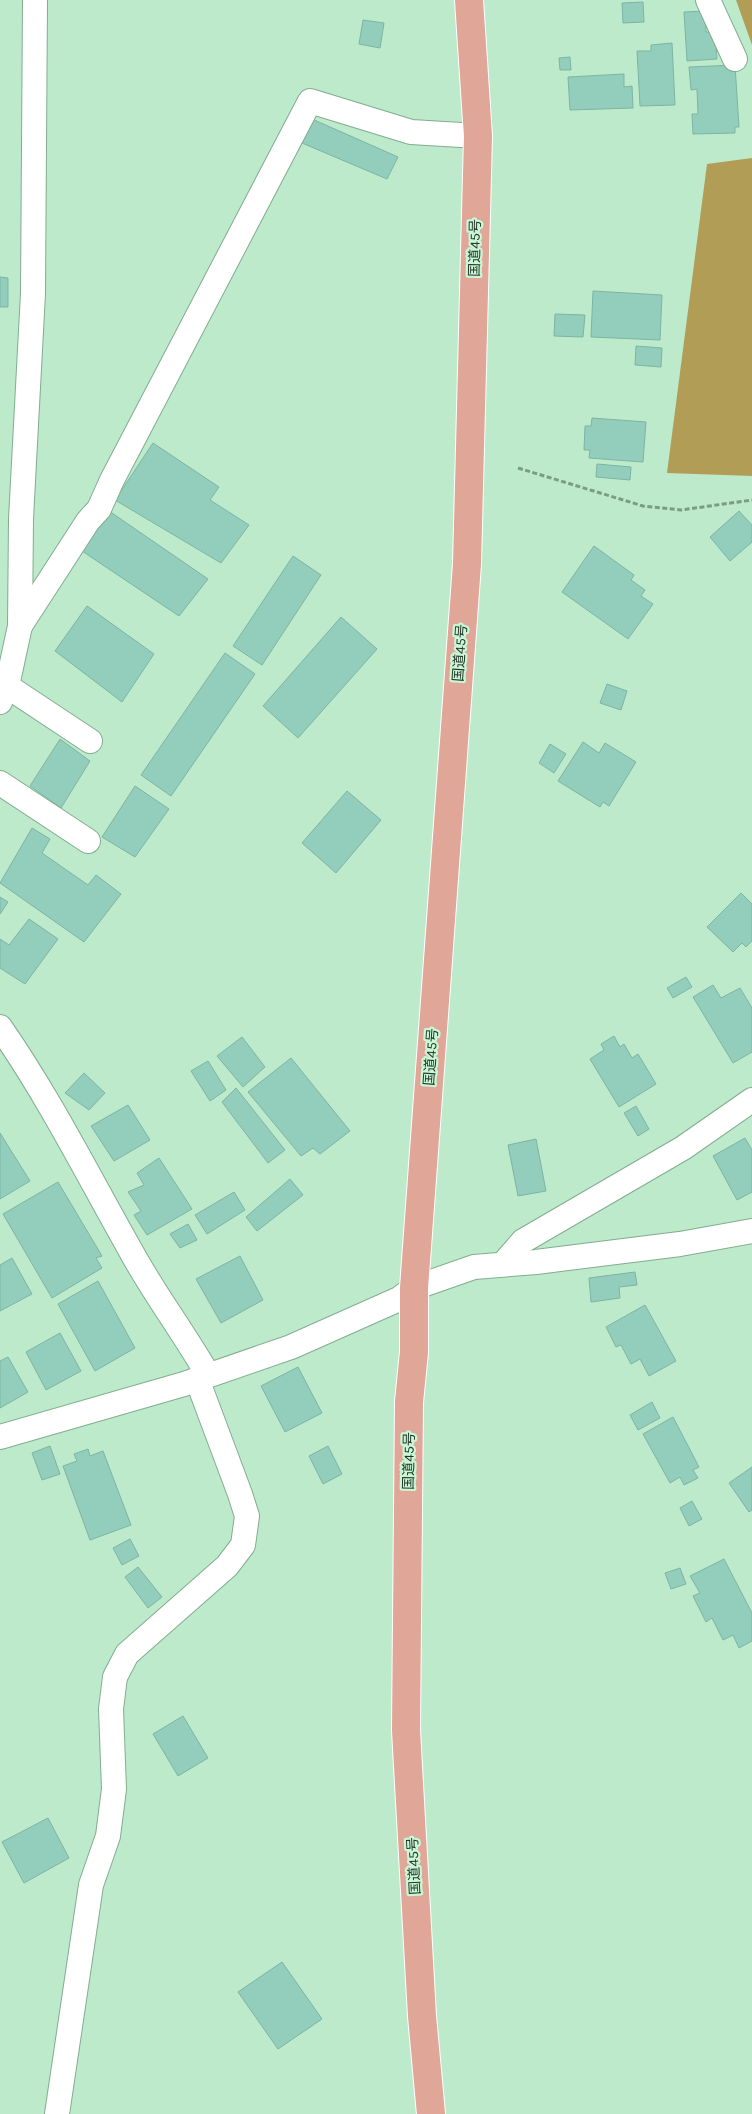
<svg xmlns="http://www.w3.org/2000/svg" width="752" height="2114" font-family="Karla,'Noto Sans JP',sans-serif">
	<style>
		.forest { fill: #b29d56 }
		.building { fill: #93cdbb; stroke: #7cb5a4 }
		.lines { fill: none; stroke-linecap: round; stroke-linejoin: round }
		.minor-casing { stroke: #82ad8f; stroke-width: 26 }
		.trunk-casing { stroke: #fff; stroke-width: 30 }
		.path { stroke: #7b9c84; stroke-width: 3; stroke-dasharray: 5 2.5; stroke-linecap: butt }
		.minor { stroke: #fff; stroke-width: 24 }
		.trunk { stroke: #e0a698; stroke-width: 28 }
		.labels { text-anchor: middle; dominant-baseline: central; stroke-width: 4.5; stroke-linejoin: round; paint-order: stroke }
		.street-label { font-size: 14px; fill: #243629; stroke: #caf8d7 }
	</style>
	<rect width="100%" height="100%" fill="#bdeaca"/>
	<g class="forest">
		<polygon points="736,0 752,0 752,45"/>
		<polygon points="752,158 752,476 667,473 707,164"/>
	</g>
	<g class="building">
		<polygon points="643,2 644,22 623,23 622,3"/>
		<polygon points="705,11 706,32 715,32 717,59 687,61 684,12"/>
		<polygon points="363,20 384,23 380,48 359,44"/>
		<polygon points="672,43 675,105 640,106 637,51 651,51 651,45"/>
		<polygon points="570,57 571,70 560,70 559,58"/>
		<polygon points="735,65 739,127 735,127 735,133 693,134 692,114 698,114 697,89 691,90 689,67"/>
		<polygon points="624,74 624,87 632,86 633,108 570,110 568,77"/>
		<polygon points="312,119 398,157 387,179 302,143"/>
		<polygon points="0,277 8,278 8,307 0,307"/>
		<polygon points="593,291 662,295 660,340 591,337"/>
		<polygon points="555,314 585,315 583,337 554,336"/>
		<polygon points="636,346 662,348 661,367 635,365"/>
		<polygon points="592,418 646,422 643,462 589,458 590,450 584,450 585,426 591,426"/>
		<polygon points="153,443 219,487 210,500 249,525 221,563 115,500"/>
		<polygon points="597,464 631,467 630,480 596,477"/>
		<polygon points="109,511 208,579 179,616 82,551"/>
		<polygon points="739,511 752,525 752,542 730,561 710,537"/>
		<polygon points="594,546 634,575 631,580 645,590 641,596 653,604 628,639 562,592"/>
		<polygon points="293,556 321,575 262,665 233,646"/>
		<polygon points="87,606 154,654 122,702 55,651"/>
		<polygon points="341,617 377,649 298,738 263,706"/>
		<polygon points="225,653 255,674 171,796 141,775"/>
		<polygon points="607,684 627,691 621,710 600,703"/>
		<polygon points="60,739 90,761 61,808 30,786"/>
		<polygon points="583,742 599,753 605,743 636,762 609,806 603,802 600,807 558,781"/>
		<polygon points="550,744 566,754 554,773 539,763"/>
		<polygon points="135,786 169,809 135,857 102,837"/>
		<polygon points="347,791 381,820 336,873 302,843"/>
		<polygon points="32,828 50,839 42,853 88,885 96,875 121,894 84,942 0,883"/>
		<polygon points="741,893 752,904 752,941 746,947 742,943 733,952 707,927"/>
		<polygon points="0,897 8,902 0,914"/>
		<polygon points="29,919 58,939 25,984 0,968 0,939 9,945"/>
		<polygon points="686,977 692,987 673,998 667,988"/>
		<polygon points="713,985 721,998 740,988 752,1008 752,1052 733,1063 693,997"/>
		<polygon points="614,1036 620,1047 624,1044 632,1058 638,1054 656,1084 619,1107 590,1059 604,1050 601,1044"/>
		<polygon points="242,1037 265,1067 243,1087 217,1056"/>
		<polygon points="291,1058 350,1131 320,1154 313,1148 301,1156 248,1092"/>
		<polygon points="208,1061 226,1090 210,1101 191,1071"/>
		<polygon points="84,1073 105,1093 89,1110 65,1093"/>
		<polygon points="236,1088 285,1150 268,1163 222,1102"/>
		<polygon points="128,1105 150,1140 114,1161 91,1126"/>
		<polygon points="636,1106 649,1129 638,1136 624,1113"/>
		<polygon points="0,1133 30,1181 0,1199"/>
		<polygon points="745,1138 752,1150 752,1192 737,1200 713,1156"/>
		<polygon points="536,1139 546,1191 518,1196 508,1145"/>
		<polygon points="159,1158 192,1209 147,1235 134,1215 141,1211 128,1192 144,1185 137,1173"/>
		<polygon points="290,1179 303,1195 257,1231 246,1217"/>
		<polygon points="58,1182 102,1256 96,1258 102,1268 52,1298 3,1214"/>
		<polygon points="234,1192 245,1210 207,1234 195,1215"/>
		<polygon points="188,1224 197,1240 180,1248 170,1234"/>
		<polygon points="240,1256 263,1300 221,1323 196,1279"/>
		<polygon points="12,1258 32,1294 0,1311 0,1265"/>
		<polygon points="635,1272 637,1285 619,1287 620,1298 591,1302 589,1278"/>
		<polygon points="98,1281 135,1348 95,1371 58,1304"/>
		<polygon points="645,1305 676,1361 649,1376 640,1359 631,1364 621,1345 616,1347 606,1327"/>
		<polygon points="60,1333 81,1371 46,1390 26,1352"/>
		<polygon points="8,1357 28,1392 0,1408 0,1361"/>
		<polygon points="298,1367 322,1413 285,1432 261,1386"/>
		<polygon points="652,1402 660,1418 638,1430 630,1415"/>
		<polygon points="673,1417 699,1467 693,1470 698,1478 684,1485 680,1477 670,1483 643,1434"/>
		<polygon points="50,1446 60,1474 42,1480 32,1453"/>
		<polygon points="328,1446 342,1474 323,1484 309,1456"/>
		<polygon points="88,1449 90,1456 103,1451 131,1525 90,1540 63,1466 77,1461 74,1454"/>
		<polygon points="752,1467 752,1510 749,1512 729,1483"/>
		<polygon points="692,1501 702,1519 689,1526 680,1508"/>
		<polygon points="130,1539 139,1556 122,1565 113,1548"/>
		<polygon points="724,1559 752,1613 752,1641 739,1648 733,1635 723,1640 712,1618 706,1622 693,1596 700,1593 690,1576"/>
		<polygon points="138,1567 162,1597 148,1608 125,1577"/>
		<polygon points="680,1568 686,1584 671,1589 665,1573"/>
		<polygon points="183,1716 208,1758 178,1776 153,1734"/>
		<polygon points="48,1818 69,1858 24,1883 2,1842"/>
		<polygon points="282,1962 322,2019 278,2049 238,1992"/>
	</g>
	<g class="lines">
		<defs>
			<g id="minor">
				<polyline points="708,0 735,59"/>
				<polyline points="20,626 88,521 99,509 112,480 310,101 411,132 478,136"/>
				<polyline points="7,686 90,741"/>
				<polyline points="0,702 7,686 20,626 21,519 33,293 35,0"/>
				<polyline points="0,783 88,841"/>
				<path d="M0 1027C50 1099 89 1177 132 1253 155 1295 184 1333 208 1375"/>
				<polyline points="503,1264 523,1241 683,1148 752,1100"/>
				<polyline points="0,1437 184,1384 291,1347 399,1299 414,1288 474,1267 536,1262 680,1244 752,1231"/>
				<polyline points="57,2114 91,1885 108,1836 114,1789 111,1709 115,1677 127,1654 227,1566 243,1545 247,1516 240,1494 197,1379"/>
			</g>
			<polyline id="trunk" points="431,2114 422,2016 406,1730 409,1402 414,1352 414,1288 467,564 478,136 469,0"/>
		</defs>
		<use href="#minor" class="minor-casing"/>
		<use href="#trunk" class="trunk-casing"/>
		<polyline class="path" points="518,468 643,506 681,510 752,500"/>
		<use href="#minor" class="minor"/>
		<use href="#trunk" class="trunk"/>
	</g>
	<g class="labels">
		<g class="street-label">
			<text transform="translate(475 248) rotate(-89)">国道45号</text>
			<text transform="translate(460 653) rotate(-86)">国道45号</text>
			<text transform="translate(431 1057) rotate(-86)">国道45号</text>
			<text transform="translate(409 1461) rotate(-89)">国道45号</text>
			<text transform="translate(414 1866) rotate(-93)">国道45号</text>
		</g>
	</g>
</svg>
